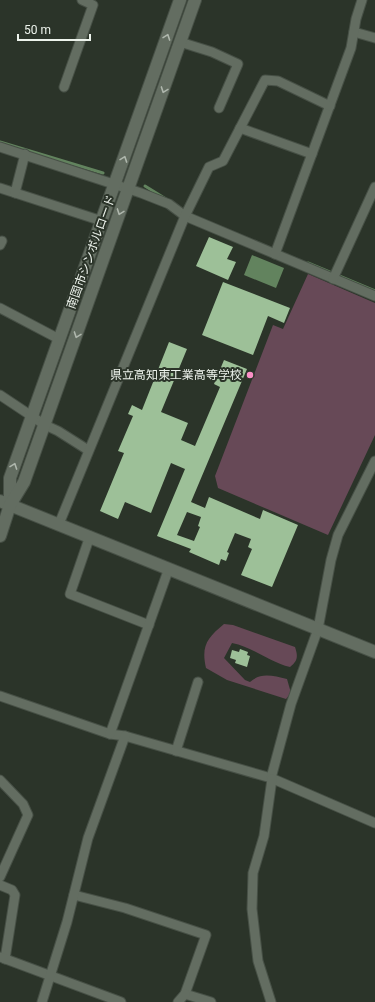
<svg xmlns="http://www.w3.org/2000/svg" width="375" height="1002" font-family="Roboto,'Noto Sans JP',sans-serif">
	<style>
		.green { fill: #674957 }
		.water { fill: #62835e }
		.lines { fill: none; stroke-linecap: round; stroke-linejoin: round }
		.stream { stroke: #62835e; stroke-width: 3 }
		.building { fill: #9dc098; fill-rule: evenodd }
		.street-casing { stroke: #475046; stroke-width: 11 }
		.secondary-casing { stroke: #475046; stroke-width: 14 }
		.street { stroke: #636d61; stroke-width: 9 }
		.secondary { stroke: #636d61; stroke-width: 12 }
		.oneway { stroke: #afb7ad }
		.poi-dot { fill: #fa8fc6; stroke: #2b3429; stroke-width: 1.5 }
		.labels { text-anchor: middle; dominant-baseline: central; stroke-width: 4; stroke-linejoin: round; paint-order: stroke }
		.street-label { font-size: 12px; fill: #edf3ec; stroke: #2b3429 }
		.poi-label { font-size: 12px; fill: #edf3ec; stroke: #2b3429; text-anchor: end }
	</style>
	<rect width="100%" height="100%" fill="#2b3429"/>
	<g class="green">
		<polygon points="308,274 375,303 375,435 328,535 218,488 215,476 273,325 283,329"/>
		<path d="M224 624 233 625 295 647C298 656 298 661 290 667 269 662 253 647 232 643L224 658 245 680 250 682C261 672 273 676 287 679L291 693 286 699 227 680 206 668C201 646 207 638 224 624Z"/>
	</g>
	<polygon class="water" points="252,255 284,268 276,288 244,275"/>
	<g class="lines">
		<g class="stream">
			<polyline points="0,142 103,173"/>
			<polyline points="145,186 166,199"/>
			<polyline points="308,263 375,291"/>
		</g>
	</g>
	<g class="building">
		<polygon points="209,237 233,247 227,259 236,262 228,280 196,266"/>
		<polygon points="223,282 290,308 284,323 268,316 253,355 202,335"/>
		<path d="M169 342 187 349 161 412 188 423 181 440 195 446 220 387 214 384 224 360 247 369 191 502 205 508 209 497 260 519 263 510 298 525 272 587 241 575 252 549 248 547 251 539 235 533 227 552 229 553 226 561 221 559 219 565 189 552 191 549 157 536 185 469 171 463 151 513 125 502 118 519 100 511 124 453 118 451 133 416 128 414 132 405 142 410ZM187 512 201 517 198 526 200 527 194 541 177 535Z"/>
		<polygon points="240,649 248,652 247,655 250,656 247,667 235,663 236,660 230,658 232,650 239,652"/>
	</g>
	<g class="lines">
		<defs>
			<g id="street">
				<polyline points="354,32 375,38"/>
				<polyline points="180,42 212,52 238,64 219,108"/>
				<polyline points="64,87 93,5 82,0"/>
				<polyline points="240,128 312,154"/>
				<polyline points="0,147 141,193 169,204 185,216 375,296"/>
				<polyline points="0,188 102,221"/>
				<polyline points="15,193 25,154"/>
				<polyline points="0,245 2,241"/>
				<polyline points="275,254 351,48 356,19 362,0"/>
				<polyline points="333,279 375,187"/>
				<polyline points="0,308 59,339"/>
				<polyline points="0,395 45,425 58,431 88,450"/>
				<polyline points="59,524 185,216 209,167 223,161 265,80 278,81 330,106"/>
				<polyline points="90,536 70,594 149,625"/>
				<polyline points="0,696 110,734 125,736 271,778 375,823"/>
				<polyline points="110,734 169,568"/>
				<polyline points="176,751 198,682"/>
				<polyline points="271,778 291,704 318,629 331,560 338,535 375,461"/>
				<polyline points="0,780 23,804 28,815 0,877"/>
				<polyline points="0,885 12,890 15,895 5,959"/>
				<polyline points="74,895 125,908 206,935 185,994 211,1002"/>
				<polyline points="0,957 121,1002"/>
				<polyline points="42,1002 67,922 88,838 125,736"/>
				<polyline points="178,1002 185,994"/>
				<polyline points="271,1002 258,961 252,909 253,873 264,836 272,779"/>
			</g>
			<g id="secondary">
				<polyline points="0,501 375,652"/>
				<polyline points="10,505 10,478 180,0"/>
				<polyline points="0,536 10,505 24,482 195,0"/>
			</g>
		</defs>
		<use href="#street" class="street-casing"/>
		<use href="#secondary" class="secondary-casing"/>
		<use href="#street" class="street"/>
		<use href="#secondary" class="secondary"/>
	</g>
	<defs><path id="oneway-chevron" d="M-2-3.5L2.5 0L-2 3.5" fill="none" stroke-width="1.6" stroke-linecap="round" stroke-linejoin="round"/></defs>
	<g class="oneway">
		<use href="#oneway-chevron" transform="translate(167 37) rotate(-70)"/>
		<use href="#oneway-chevron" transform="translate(164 90) rotate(110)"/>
		<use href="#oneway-chevron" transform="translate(124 159) rotate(-70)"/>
		<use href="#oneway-chevron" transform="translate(120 212) rotate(110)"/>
		<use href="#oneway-chevron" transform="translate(77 335) rotate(110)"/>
		<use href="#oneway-chevron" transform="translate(14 466) rotate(-70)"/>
	</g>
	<circle class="poi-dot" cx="250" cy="375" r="4"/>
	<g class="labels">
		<g class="street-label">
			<text transform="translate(91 252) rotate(-70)">南国市シンボルロード</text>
		</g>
		<g class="poi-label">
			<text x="242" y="375">県立高知東工業高等学校</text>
		</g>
	</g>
	<path d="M18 34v6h72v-6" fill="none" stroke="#edf3ec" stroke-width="2"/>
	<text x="24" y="34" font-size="12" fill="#edf3ec" stroke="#2b3429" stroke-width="3" paint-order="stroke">50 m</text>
</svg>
